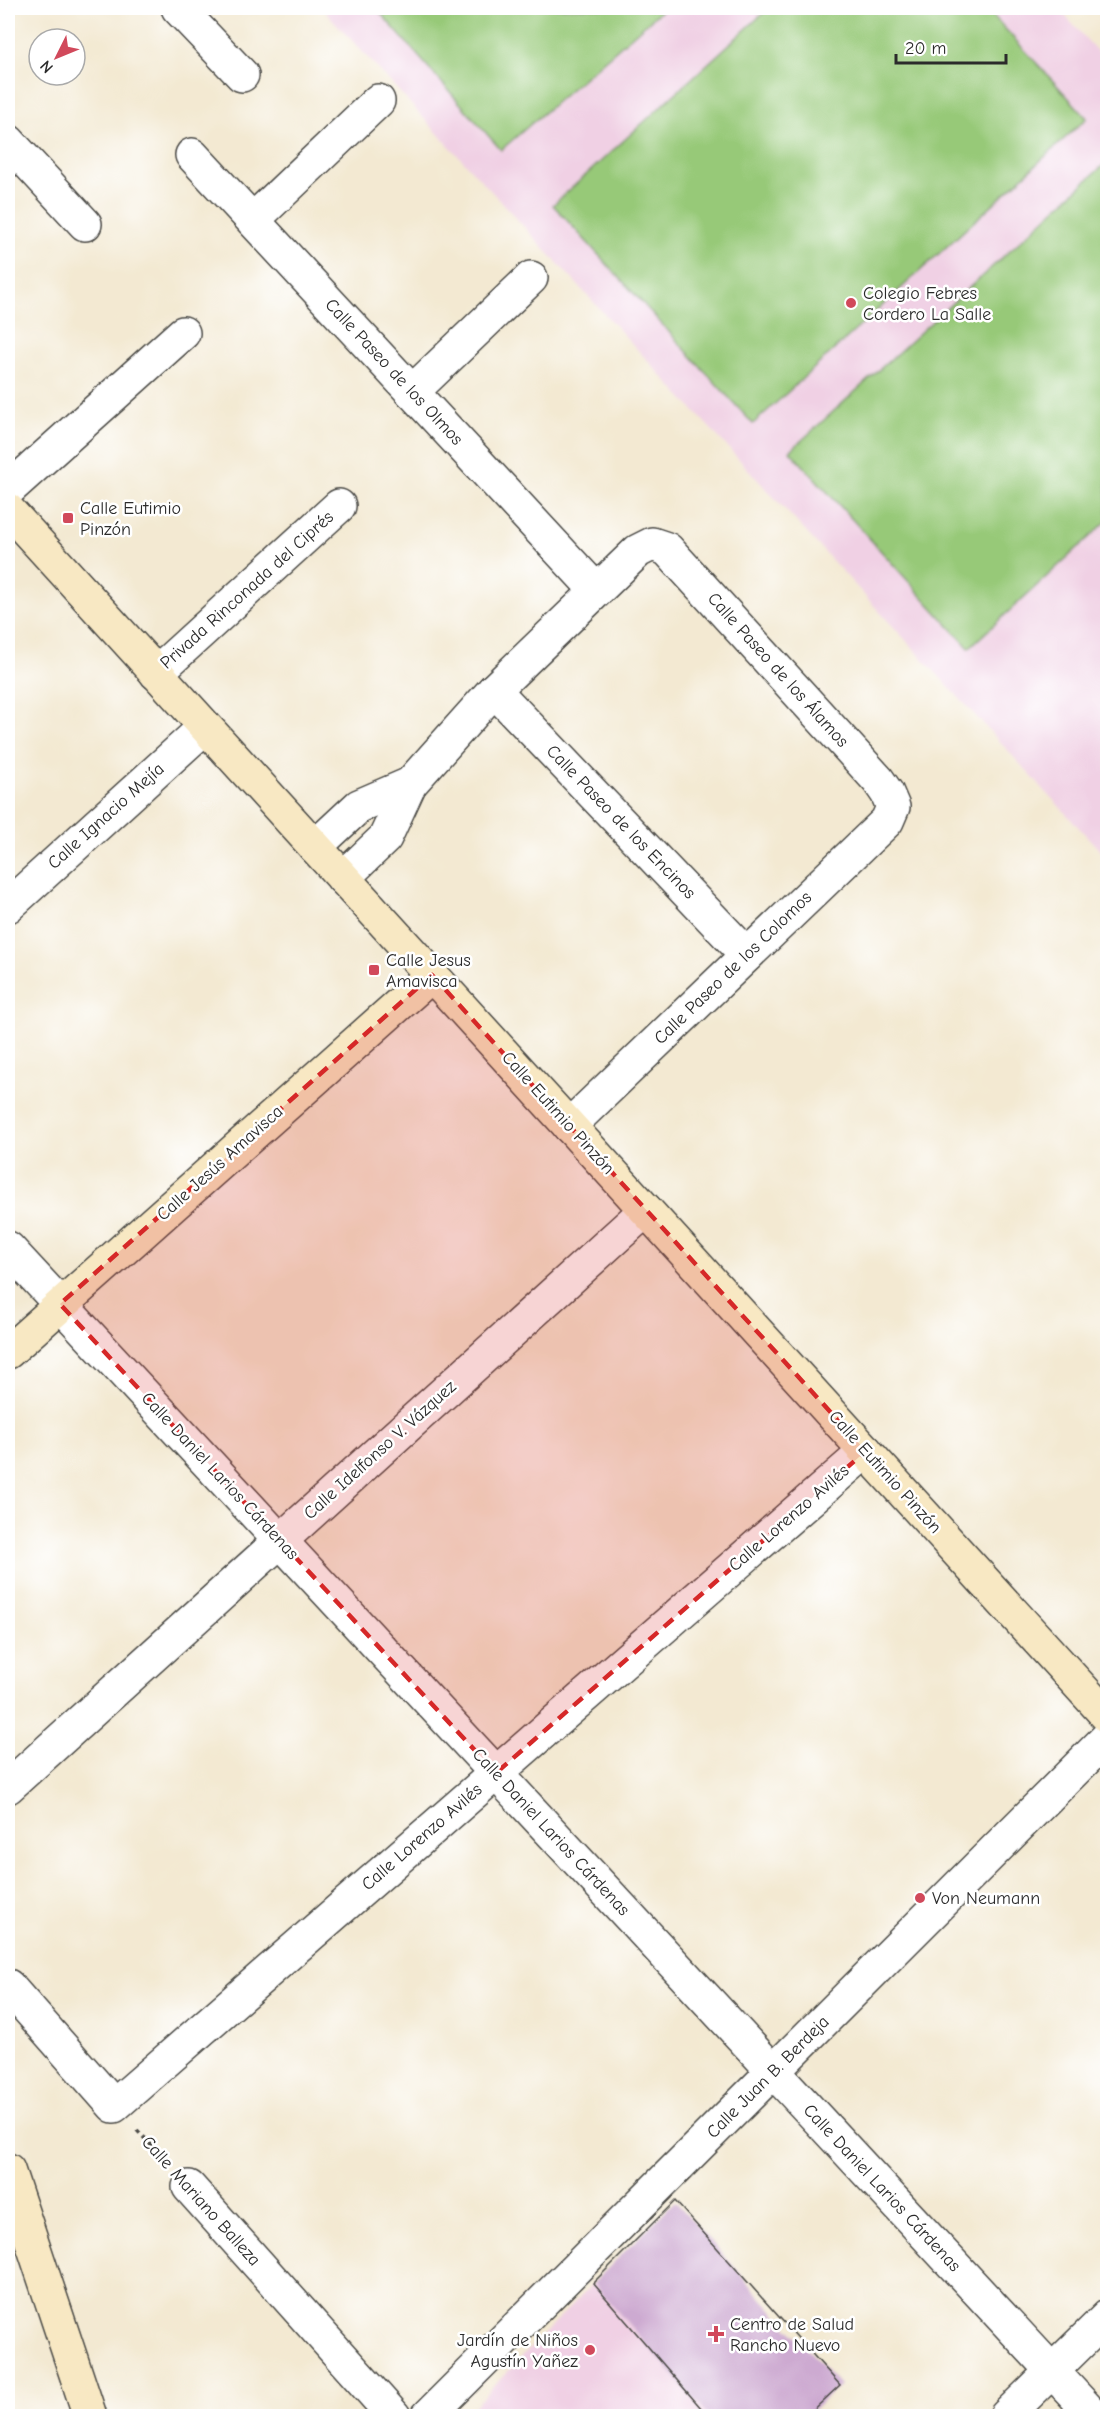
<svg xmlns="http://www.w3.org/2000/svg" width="1115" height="2424" font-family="'Comic Neue',sans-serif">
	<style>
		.built { fill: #f0d0e4 }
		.green { fill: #97c978; stroke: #617a52; stroke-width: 1.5 }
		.building { fill: #cdaad1 }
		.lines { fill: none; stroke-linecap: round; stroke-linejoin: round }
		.street-casing { stroke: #494844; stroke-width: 36 }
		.secondary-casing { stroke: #494844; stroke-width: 36 }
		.path { stroke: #494844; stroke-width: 4; stroke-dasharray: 4.5 4.5; stroke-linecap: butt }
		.street { stroke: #fff; stroke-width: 33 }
		.secondary { stroke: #f8e8c3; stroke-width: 33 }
		.marked { fill: #d62828; fill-opacity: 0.2; stroke: #d62828; stroke-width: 4.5; stroke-dasharray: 12 8; stroke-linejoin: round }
		.poi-dot { fill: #d1495b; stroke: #fff; stroke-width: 2 }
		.labels { text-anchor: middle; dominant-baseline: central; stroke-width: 5; stroke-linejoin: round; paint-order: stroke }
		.poi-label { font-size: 18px; fill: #2b2b2b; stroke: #fff; text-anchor: start }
		.street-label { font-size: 18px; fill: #2b2b2b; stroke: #fff }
	</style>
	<rect width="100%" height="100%" fill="#fff"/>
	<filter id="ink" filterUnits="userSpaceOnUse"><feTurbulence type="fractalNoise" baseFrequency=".0167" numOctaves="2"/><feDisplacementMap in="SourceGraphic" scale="12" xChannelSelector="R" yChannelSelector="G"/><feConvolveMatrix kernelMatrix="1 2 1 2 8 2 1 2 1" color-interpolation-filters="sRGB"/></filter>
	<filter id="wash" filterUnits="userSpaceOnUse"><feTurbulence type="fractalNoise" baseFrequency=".008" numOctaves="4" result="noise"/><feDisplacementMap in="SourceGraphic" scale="24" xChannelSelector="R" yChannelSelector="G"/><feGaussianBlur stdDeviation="1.35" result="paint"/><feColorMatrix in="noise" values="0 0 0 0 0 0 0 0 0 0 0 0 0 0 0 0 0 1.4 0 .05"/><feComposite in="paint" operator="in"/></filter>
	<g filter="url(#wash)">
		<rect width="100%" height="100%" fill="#f3e9d2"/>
		<g class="built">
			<polygon points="322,8 1058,8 1107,62 1107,858"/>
			<polygon points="593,2283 708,2416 465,2416"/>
		</g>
		<g class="green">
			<polygon points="376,8 664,8 501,150"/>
			<polygon points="769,8 986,8 1087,118 753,424 553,205"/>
			<polygon points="1107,162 1107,521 969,648 790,451"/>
		</g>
		<g id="blocks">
			<polygon class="building" points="675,2201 840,2385 807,2416 708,2416 593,2283"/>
		</g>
	</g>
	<g filter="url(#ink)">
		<use href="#blocks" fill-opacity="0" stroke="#494844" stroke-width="1.5"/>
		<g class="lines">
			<defs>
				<g id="street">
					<polyline points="178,8 242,75"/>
					<polyline points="8,141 85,224"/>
					<polyline points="192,155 596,590"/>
					<polyline points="253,220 378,101"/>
					<polyline points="412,392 531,278"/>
					<polyline points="8,490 183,333"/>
					<polyline points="156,673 339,506"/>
					<polyline points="494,690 747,955"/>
					<polyline points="315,847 359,806 410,784"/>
					<polyline points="343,878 385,838 410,784 494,690 638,551 652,544 667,549 878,780 887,793 893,807 887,821 569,1126"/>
					<polyline points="8,906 205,727"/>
					<polyline points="8,1248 1094,2416"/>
					<polyline points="8,1787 646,1210"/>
					<polyline points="8,1986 114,2106 866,1451"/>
					<polyline points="189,2187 394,2416"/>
					<polyline points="428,2416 1108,1737"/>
					<polyline points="1006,2416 1108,2316"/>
				</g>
				<g id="secondary">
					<polyline points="8,510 1108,1717"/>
					<polyline points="8,1352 432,975"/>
					<polyline points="8,2170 90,2416"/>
				</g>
			</defs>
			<use href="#street" class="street-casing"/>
			<use href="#secondary" class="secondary-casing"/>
			<polyline class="path" points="137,2130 167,2162"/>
			<use href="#street" class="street"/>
			<use href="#secondary" class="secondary"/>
		</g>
	</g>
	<path class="marked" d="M432 975 866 1451 496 1773 60 1304Z"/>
	<g class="poi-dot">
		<circle cx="851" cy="303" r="6"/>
		<rect x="62" y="512" width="12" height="12" rx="3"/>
		<rect x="368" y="964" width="12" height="12" rx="3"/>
		<circle cx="920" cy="1898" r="6"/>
		<path d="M713 2325h6v6h6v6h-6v6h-6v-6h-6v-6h6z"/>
		<circle cx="590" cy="2350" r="6"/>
	</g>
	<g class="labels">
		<g class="poi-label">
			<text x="863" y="293">Colegio Febres<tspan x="863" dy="21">Cordero La Salle</tspan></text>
			<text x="80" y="508">Calle Eutimio<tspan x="80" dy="21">Pinzón</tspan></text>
			<text x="386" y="960">Calle Jesus<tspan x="386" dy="21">Amavisca</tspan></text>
			<text x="932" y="1898">Von Neumann</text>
			<text x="730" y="2324">Centro de Salud<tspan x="730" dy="21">Rancho Nuevo</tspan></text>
			<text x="578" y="2340" text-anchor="end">Jardín de Niños<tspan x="578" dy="21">Agustín Yañez</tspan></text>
		</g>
		<g class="street-label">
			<text transform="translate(394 372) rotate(47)">Calle Paseo de los Olmos</text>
			<text transform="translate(247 590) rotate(-42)">Privada Rinconada del Ciprés</text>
			<text transform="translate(778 670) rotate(48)">Calle Paseo de los Álamos</text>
			<text transform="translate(106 816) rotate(-42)">Calle Ignacio Mejía</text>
			<text transform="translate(621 822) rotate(46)">Calle Paseo de los Encinos</text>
			<text transform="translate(733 968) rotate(-44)">Calle Paseo de los Colomos</text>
			<text transform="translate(558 1113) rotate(48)">Calle Eutimio Pinzón</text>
			<text transform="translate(220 1163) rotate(-42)">Calle Jesús Amavisca</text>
			<text transform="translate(380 1450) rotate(-42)">Calle Idelfonso V. Vázquez</text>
			<text transform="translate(885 1472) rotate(48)">Calle Eutimio Pinzón</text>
			<text transform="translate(220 1476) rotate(47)">Calle Daniel Larios Cárdenas</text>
			<text transform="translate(789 1518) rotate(-41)">Calle Lorenzo Avilés</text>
			<text transform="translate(551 1832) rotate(47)">Calle Daniel Larios Cárdenas</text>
			<text transform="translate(422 1837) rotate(-41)">Calle Lorenzo Avilés</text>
			<text transform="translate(768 2077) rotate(-45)">Calle Juan B. Berdeja</text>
			<text transform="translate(882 2188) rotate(47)">Calle Daniel Larios Cárdenas</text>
			<text transform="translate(201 2201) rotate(48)">Calle Mariano Balleza</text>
		</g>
	</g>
	<rect width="1115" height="2424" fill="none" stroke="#fff" stroke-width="30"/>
	<g transform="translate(57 57) rotate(227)"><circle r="28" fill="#ffffff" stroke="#aaaaaa" stroke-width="1.5"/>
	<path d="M0-4.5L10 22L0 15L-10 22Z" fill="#d1495b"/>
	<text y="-9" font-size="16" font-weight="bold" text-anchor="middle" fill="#2b2b2b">N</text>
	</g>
	<path d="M896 54v9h110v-9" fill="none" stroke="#2b2b2b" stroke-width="3"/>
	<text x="905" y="54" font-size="18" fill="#2b2b2b" stroke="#ffffff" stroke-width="4.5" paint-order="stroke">20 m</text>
</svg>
